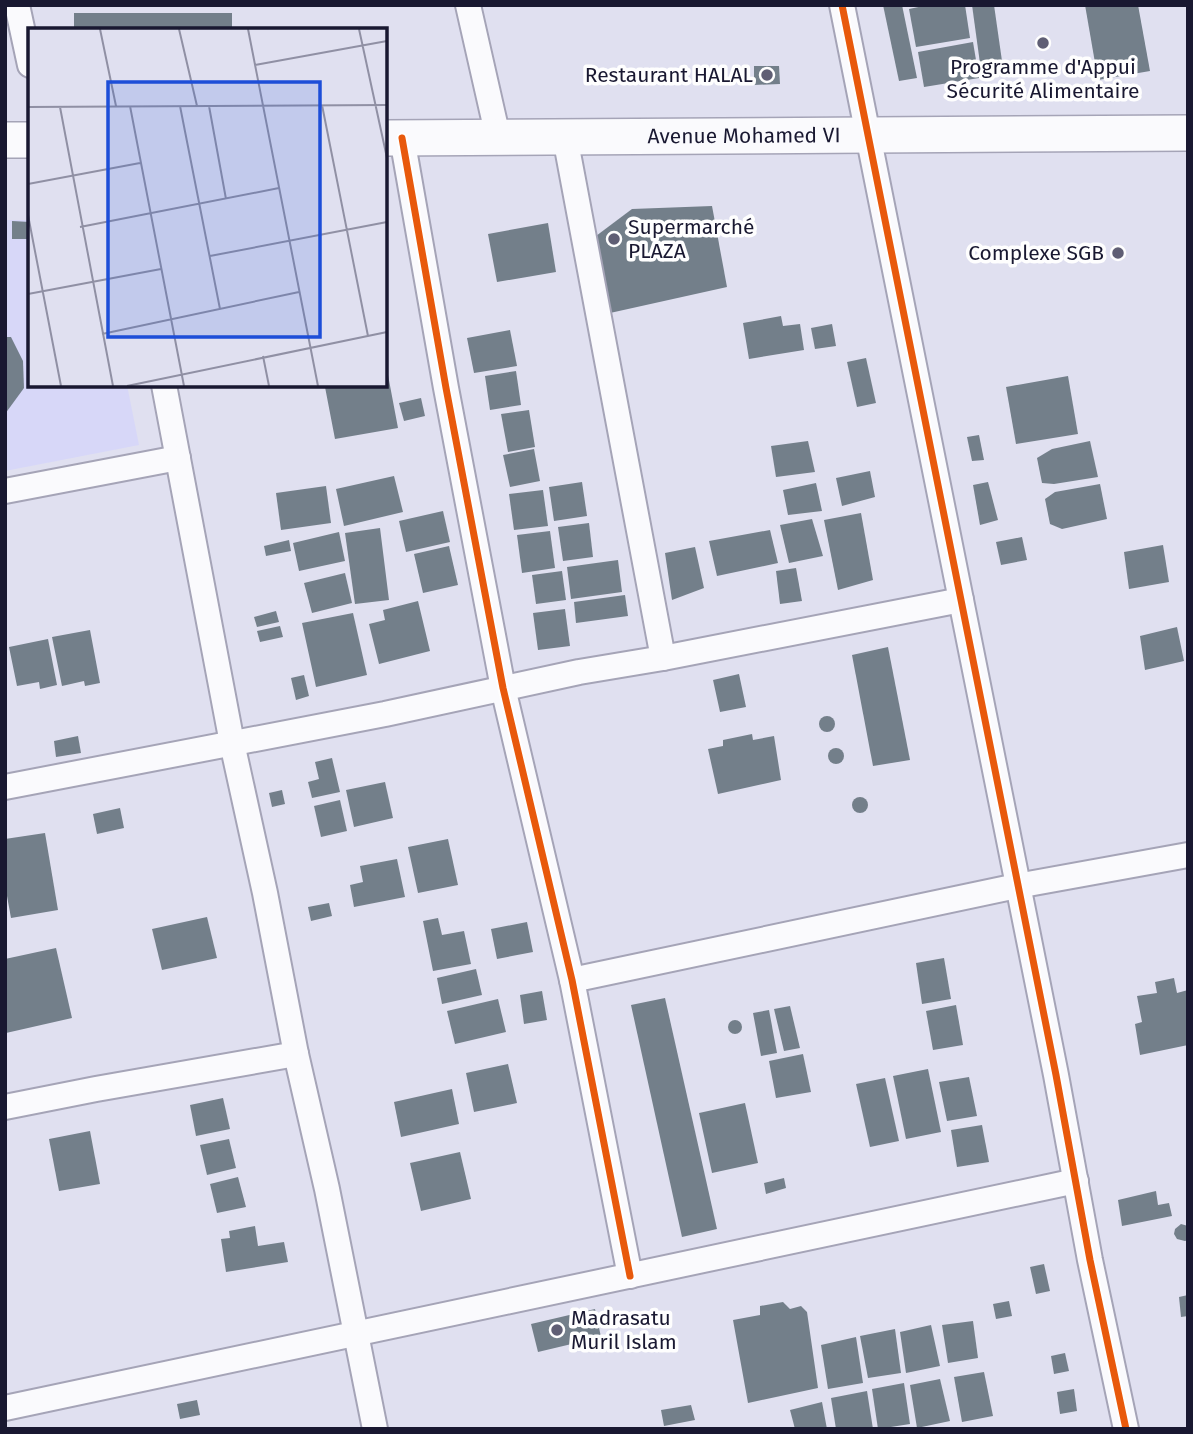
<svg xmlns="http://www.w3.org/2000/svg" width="1193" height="1434" font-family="'Fira Sans',sans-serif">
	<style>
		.built { fill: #d7d7f8 }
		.building { fill: #737f8a }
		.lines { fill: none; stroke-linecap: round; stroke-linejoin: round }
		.street-casing { stroke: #a5a4b7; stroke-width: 28 }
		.secondary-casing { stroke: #a5a4b7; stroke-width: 38 }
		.street { stroke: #fafafd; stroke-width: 24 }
		.secondary { stroke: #fafafd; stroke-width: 35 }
		.cycleway-casing { stroke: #fefefe; stroke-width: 11 }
		.cycleway { stroke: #e8590c; stroke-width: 7 }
		.poi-dot { fill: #5f5e74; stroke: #fefefe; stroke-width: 2.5 }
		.labels { text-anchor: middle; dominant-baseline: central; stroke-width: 7; stroke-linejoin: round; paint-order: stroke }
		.poi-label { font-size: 21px; fill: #191831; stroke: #fefefe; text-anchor: end }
		.street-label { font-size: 21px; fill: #191831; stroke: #fefefe }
		.inset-road { fill: none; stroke: #9090a4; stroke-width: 2 }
		.view { fill: #1d4ed8; fill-opacity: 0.15; stroke: #1d4ed8; stroke-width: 3.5 }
		.inset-edge { fill: none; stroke: #191831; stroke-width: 3.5 }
	</style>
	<rect width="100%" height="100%" fill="#e0e0f0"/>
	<polygon class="built" points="5,220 30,220 30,385 127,385 139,445 5,471"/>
	<g class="building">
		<polygon points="883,5 902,5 917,78 899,81"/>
		<polygon points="928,5 965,5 970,38 916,47 909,9"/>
		<polygon points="972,5 994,5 1004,75 982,78"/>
		<polygon points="1085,5 1138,5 1150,71 1098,80"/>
		<rect x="74" y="13" width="158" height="17"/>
		<polygon points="973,42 979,78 924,87 918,52"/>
		<polygon points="754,66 779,66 780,84 754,85"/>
		<polygon points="712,206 727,287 610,313 596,236 632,209"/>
		<polygon points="12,221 30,222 30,239 12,239"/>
		<polygon points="548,223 556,272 497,282 488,234"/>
		<polygon points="781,316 783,326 800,324 804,350 749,359 743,323"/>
		<polygon points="832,324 836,346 815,349 811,328"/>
		<polygon points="510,330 517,366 474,373 467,338"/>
		<polygon points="5,337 11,337 23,361 24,388 5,414"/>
		<polygon points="866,358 876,403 857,407 847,362"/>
		<polygon points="516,371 521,405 490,410 485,376"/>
		<polygon points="385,375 388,375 398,428 335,439 325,387 333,385 385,385"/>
		<polygon points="1068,376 1078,434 1016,444 1006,387"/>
		<polygon points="421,398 425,416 404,421 399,403"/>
		<polygon points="529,410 535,447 508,452 501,414"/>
		<polygon points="979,435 984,460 972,461 967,437"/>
		<polygon points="808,441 815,472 776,477 771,446"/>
		<polygon points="1090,441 1098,477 1054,484 1042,483 1037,458 1052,449"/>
		<polygon points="534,449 540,481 510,487 503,455"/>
		<polygon points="870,471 875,497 842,506 836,478"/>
		<polygon points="394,476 403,512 344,526 336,489"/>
		<polygon points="582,482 587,516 554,521 549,487"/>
		<polygon points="988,482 998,520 980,525 973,485"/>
		<polygon points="816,483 822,511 788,515 783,490"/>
		<polygon points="1100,484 1107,519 1062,529 1050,524 1045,499 1055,492"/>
		<polygon points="326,486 331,523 281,530 276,493"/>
		<polygon points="543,490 548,526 514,530 509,494"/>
		<polygon points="443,511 450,542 406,552 399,521"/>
		<polygon points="861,513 873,580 838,590 824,520"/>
		<polygon points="812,519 823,556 789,563 780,525"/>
		<polygon points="589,523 593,557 563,561 558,527"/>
		<polygon points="380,528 389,600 355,604 345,533"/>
		<polygon points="770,530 778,563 717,576 709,541"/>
		<polygon points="550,531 555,568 522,573 517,535"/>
		<polygon points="339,532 345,561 299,571 293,543"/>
		<polygon points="1022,537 1027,560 1001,565 996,542"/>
		<polygon points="289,540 291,551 266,556 264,546"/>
		<polygon points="1163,545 1169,582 1129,589 1124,552"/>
		<polygon points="449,546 458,585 423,593 414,554"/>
		<polygon points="695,547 704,588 672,600 665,553"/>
		<polygon points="618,560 622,592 571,599 567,567"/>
		<polygon points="796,568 802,601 780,604 776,571"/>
		<polygon points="562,571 566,600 536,604 532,575"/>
		<polygon points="345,573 352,603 312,613 304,583"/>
		<polygon points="625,595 628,616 576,623 574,602"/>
		<polygon points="418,601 430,651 379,664 369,624 385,620 383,610"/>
		<polygon points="565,609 570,646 538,650 533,613"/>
		<polygon points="276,611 279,622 257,627 254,617"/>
		<polygon points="353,613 367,675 316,687 302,623"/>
		<polygon points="280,626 283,637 260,642 257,631"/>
		<polygon points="1177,627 1184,661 1145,670 1140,636"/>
		<polygon points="90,630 100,683 85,686 84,681 62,686 52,637"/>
		<polygon points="48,639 57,685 40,689 39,682 17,686 9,647"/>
		<polygon points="888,647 910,760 873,766 852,655"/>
		<polygon points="739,674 746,707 720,712 713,680"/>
		<polygon points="304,675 309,696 296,700 291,678"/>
		<circle cx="827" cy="724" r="8"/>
		<polygon points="752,734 753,740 774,736 781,780 718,794 708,749 723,746 723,740"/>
		<polygon points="78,736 81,753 56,757 54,741"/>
		<circle cx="836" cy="756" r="8"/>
		<polygon points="332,758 340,792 312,798 308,782 319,779 315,762"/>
		<polygon points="385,782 393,818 354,827 346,790"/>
		<polygon points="282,790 285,804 272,807 269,793"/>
		<circle cx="860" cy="805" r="8"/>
		<polygon points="340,800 347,831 321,837 314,806"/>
		<polygon points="120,808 124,828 97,834 93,814"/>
		<polygon points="45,833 58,910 11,918 5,885 5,839"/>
		<polygon points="448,839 458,885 418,893 408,847"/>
		<polygon points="397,859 405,897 354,907 350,885 363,882 360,866"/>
		<polygon points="329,903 332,916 311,921 308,907"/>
		<polygon points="207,917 217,958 162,970 152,929"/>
		<polygon points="438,918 442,935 464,931 471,964 433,971 423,921"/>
		<polygon points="527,922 533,952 497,959 491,929"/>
		<polygon points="56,948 72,1018 6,1033 5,959"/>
		<polygon points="944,958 951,999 922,1004 916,963"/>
		<polygon points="476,969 482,995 442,1004 437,978"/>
		<polygon points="1174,978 1177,993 1188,990 1188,1045 1140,1055 1135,1024 1142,1022 1137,996 1157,993 1155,982"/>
		<polygon points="542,991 547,1020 524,1024 520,995"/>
		<polygon points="665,998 717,1229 682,1237 631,1005"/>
		<polygon points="498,999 506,1032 455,1044 447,1011"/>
		<polygon points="956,1005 963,1045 933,1050 926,1011"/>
		<polygon points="790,1006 800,1048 784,1051 774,1009"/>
		<polygon points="769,1010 777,1053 761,1056 753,1013"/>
		<circle cx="735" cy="1027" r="7"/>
		<polygon points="803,1054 811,1092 776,1098 769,1061"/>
		<polygon points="508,1064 517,1103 474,1112 466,1073"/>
		<polygon points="928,1069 941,1132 906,1139 893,1076"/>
		<polygon points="969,1077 977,1116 947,1121 939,1082"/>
		<polygon points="885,1078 899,1141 870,1147 856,1084"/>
		<polygon points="452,1089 459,1124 401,1137 394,1102"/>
		<polygon points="223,1098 230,1129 196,1136 190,1105"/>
		<polygon points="745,1103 758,1163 712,1173 699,1113"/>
		<polygon points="982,1125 989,1162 957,1167 951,1130"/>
		<polygon points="90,1131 100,1184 59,1191 49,1139"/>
		<polygon points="229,1139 236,1168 207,1175 200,1145"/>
		<polygon points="460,1152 471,1199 421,1211 410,1163"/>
		<polygon points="238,1177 246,1207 217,1213 210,1184"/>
		<polygon points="784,1178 786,1188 766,1194 764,1183"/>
		<polygon points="1156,1191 1158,1205 1169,1203 1172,1216 1122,1226 1118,1200"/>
		<polygon points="1181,1224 1188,1226 1188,1240 1185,1241 1177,1239 1174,1234 1175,1229"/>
		<polygon points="255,1226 258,1246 284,1242 288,1262 226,1272 221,1239 230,1238 229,1231"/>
		<polygon points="1044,1264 1050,1291 1036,1294 1030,1267"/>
		<polygon points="1188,1295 1188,1316 1181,1317 1179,1297"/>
		<polygon points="1009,1301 1012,1316 996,1319 993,1304"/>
		<polygon points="783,1302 790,1309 801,1306 807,1312 818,1388 748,1403 733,1320 760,1315 760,1306"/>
		<polygon points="595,1309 601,1337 538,1352 531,1324"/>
		<polygon points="973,1321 978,1358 948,1363 942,1325"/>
		<polygon points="931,1325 940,1366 906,1373 900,1332"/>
		<polygon points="895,1329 901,1373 868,1378 860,1336"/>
		<polygon points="856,1337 863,1383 828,1389 821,1345"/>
		<polygon points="1065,1353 1069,1371 1054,1374 1051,1356"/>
		<polygon points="984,1372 993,1416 962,1422 954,1377"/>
		<polygon points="940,1379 950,1421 917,1428 910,1385"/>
		<polygon points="904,1383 910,1424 878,1429 872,1389"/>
		<polygon points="1074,1389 1077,1411 1060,1414 1057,1392"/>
		<polygon points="867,1391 873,1429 836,1429 831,1398"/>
		<polygon points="197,1400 200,1415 180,1419 177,1404"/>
		<polygon points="822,1402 827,1429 795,1429 790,1410"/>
		<polygon points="691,1405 695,1420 664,1426 661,1410"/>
	</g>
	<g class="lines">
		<defs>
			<g id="street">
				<polyline points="17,5 30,65"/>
				<polyline points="468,5 498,137"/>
				<polyline points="842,5 1056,1075 1090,1260 1126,1429"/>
				<polyline points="565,137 663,658"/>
				<polyline points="402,138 446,388 503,688 572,980 630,1276"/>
				<polyline points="164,385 232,743 265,893 296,1054 327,1189 375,1429"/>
				<polyline points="5,491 178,458"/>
				<polyline points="5,787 385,714 579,672 663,658 961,600"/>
				<polyline points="572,980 1017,886 1188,855"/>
				<polyline points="5,1107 96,1089 296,1054"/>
				<polyline points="5,1408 1076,1181"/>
			</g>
			<g id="secondary">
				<path id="s1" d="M385 138 1188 133"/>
				<polyline points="5,140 30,140"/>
			</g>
		</defs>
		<use href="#street" class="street-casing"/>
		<use href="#secondary" class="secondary-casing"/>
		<use href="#street" class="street"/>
		<use href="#secondary" class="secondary"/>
		<defs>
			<g id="cycleway">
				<polyline points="842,5 1056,1075 1090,1260 1126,1429"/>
				<polyline points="402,138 446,388 503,688 572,980 630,1276"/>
			</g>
		</defs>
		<use href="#cycleway" class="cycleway-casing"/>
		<use href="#cycleway" class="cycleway"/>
	</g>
	<g class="poi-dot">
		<circle cx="1043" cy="43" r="7"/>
		<circle cx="767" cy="75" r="7"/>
		<circle cx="614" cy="239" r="7"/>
		<circle cx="1118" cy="253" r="7"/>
		<circle cx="557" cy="1330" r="7"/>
	</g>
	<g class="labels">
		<g class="poi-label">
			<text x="1043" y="67" text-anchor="middle">Programme d'Appui<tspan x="1043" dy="24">Sécurité Alimentaire</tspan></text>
			<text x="753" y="75">Restaurant HALAL</text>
			<text x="628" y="227" text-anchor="start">Supermarché<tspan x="628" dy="24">PLAZA</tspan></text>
			<text x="1104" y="253">Complexe SGB</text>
			<text x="571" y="1318" text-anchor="start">Madrasatu<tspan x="571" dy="24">Muril Islam</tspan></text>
		</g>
		<g class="street-label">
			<text stroke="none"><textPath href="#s1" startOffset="359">Avenue Mohamed VI</textPath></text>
		</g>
	</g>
	<g transform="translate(28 28)">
		<rect width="359" height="359" fill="#e0e0f0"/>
		<path class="inset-road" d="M72 1 88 78M151 1 169 78M220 1 290 358M331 1 359 130M227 37 359 13M294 77 340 308M102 78 156 358M152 78 192 281M181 78 198 171M0 79 359 77M32 79 85 358M0 156 112 135M0 187 33 358M52 199 251 160M182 228 359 194M0 266 133 241M74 306 271 264M235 328 241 358M99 358 359 304"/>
		<path class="view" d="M80 54H292V309H80Z"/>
		<rect width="359" height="359" class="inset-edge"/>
	</g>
	<rect width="1193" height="1434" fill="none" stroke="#191831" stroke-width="14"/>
</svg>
